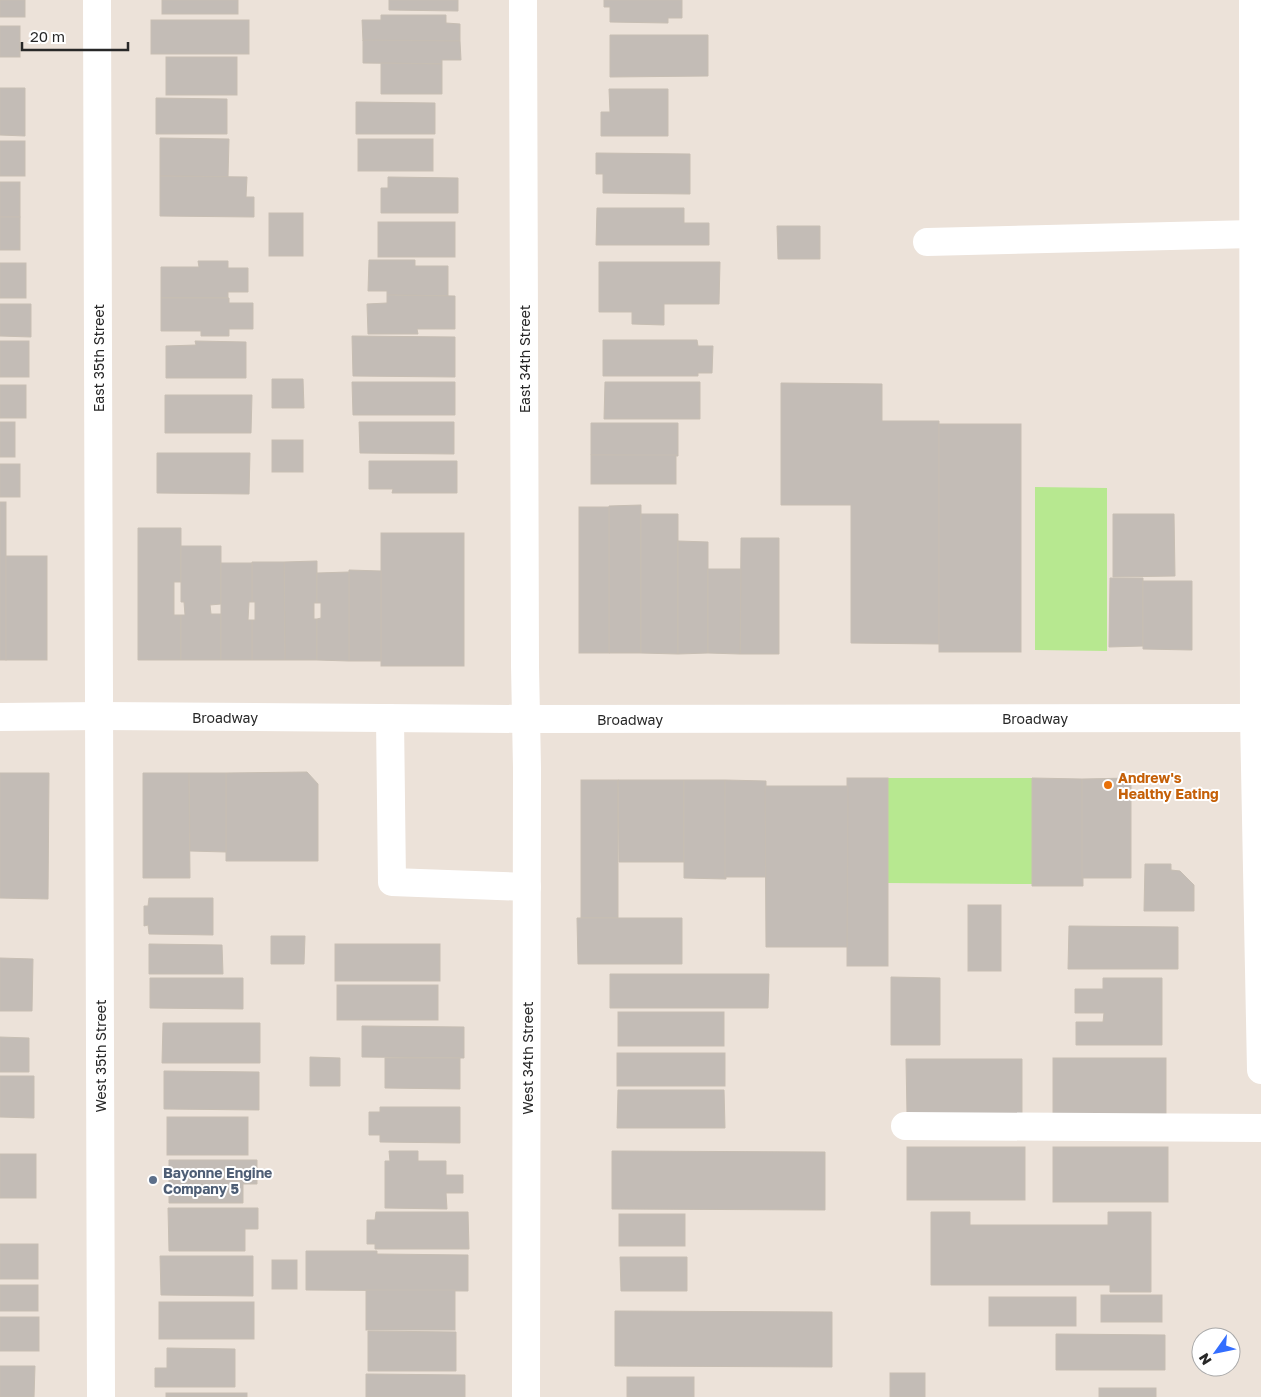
<svg xmlns="http://www.w3.org/2000/svg" width="1261" height="1397" font-family="'Golos Text',sans-serif">
	<style>
		.green { fill: #b7e890 }
		.building { fill: #c3bcb6; stroke: #c7beb3 }
		.lines { fill: none; stroke-linecap: round; stroke-linejoin: round }
		.minor { stroke: #fff; stroke-width: 28 }
		.food-dot { fill: #e8710a; stroke: #fff; stroke-width: 2 }
		.service-dot { fill: #5c6f8a; stroke: #fff; stroke-width: 2 }
		.labels { text-anchor: middle; dominant-baseline: central; stroke-width: 4; stroke-linejoin: round; paint-order: stroke }
		.street-label { font-size: 14px; fill: #282828; stroke: #fff }
		.food-label { font-size: 14px; font-weight: bold; fill: #c56008; stroke: #fff; text-anchor: start }
		.service-label { font-size: 14px; font-weight: bold; fill: #4e5e75; stroke: #fff; text-anchor: start }
	</style>
	<rect width="100%" height="100%" fill="#ece2d9"/>
	<g class="green">
		<polygon points="1035,487 1107,488 1107,651 1035,650"/>
		<polygon points="888,778 1032,778 1033,884 888,883"/>
	</g>
	<g class="building">
		<rect x="0" y="0" width="25" height="17"/>
		<rect x="162" y="0" width="76" height="14"/>
		<polygon points="389,0 458,0 458,11 389,10"/>
		<polygon points="604,0 682,0 682,18 668,18 668,23 610,22 610,7 604,7"/>
		<polygon points="381,15 446,15 446,23 460,24 460,41 363,41 362,20 381,20"/>
		<rect x="151" y="20" width="98" height="34"/>
		<rect x="0" y="26" width="20" height="31"/>
		<polygon points="610,35 708,35 708,76 610,77"/>
		<polygon points="363,40 460,41 461,60 442,60 442,64 363,63"/>
		<rect x="166" y="57" width="71" height="38"/>
		<polygon points="381,63 442,64 442,94 381,94"/>
		<polygon points="0,88 25,88 25,136 0,135"/>
		<polygon points="609,89 668,89 668,136 601,136 601,112 610,112"/>
		<polygon points="156,98 227,99 227,134 156,134"/>
		<polygon points="356,102 435,103 435,134 356,134"/>
		<polygon points="160,138 229,139 228,177 160,176"/>
		<rect x="358" y="139" width="75" height="32"/>
		<rect x="0" y="141" width="25" height="35"/>
		<polygon points="596,153 690,154 690,194 603,193 603,174 596,174"/>
		<polygon points="160,176 247,177 246,197 254,197 254,217 160,216"/>
		<polygon points="388,177 458,178 458,213 381,213 381,188 388,188"/>
		<rect x="0" y="182" width="20" height="35"/>
		<polygon points="597,208 684,208 684,223 709,223 709,245 596,245"/>
		<rect x="269" y="213" width="34" height="43"/>
		<rect x="0" y="217" width="20" height="33"/>
		<rect x="378" y="222" width="77" height="35"/>
		<polygon points="777,226 820,226 820,259 778,259"/>
		<polygon points="369,260 415,260 415,266 448,266 448,296 387,295 387,291 368,291"/>
		<polygon points="198,261 228,261 228,268 248,268 248,292 228,292 228,298 161,298 161,267 199,267"/>
		<polygon points="599,262 720,262 719,304 664,304 664,325 632,324 632,312 599,312"/>
		<rect x="0" y="263" width="26" height="35"/>
		<polygon points="387,295 455,296 455,329 417,329 418,334 368,334 367,304 387,303"/>
		<polygon points="161,298 229,298 229,303 253,303 253,329 229,329 229,336 201,336 201,331 161,331"/>
		<polygon points="0,304 31,304 31,337 0,336"/>
		<polygon points="352,336 455,337 455,377 353,376"/>
		<polygon points="603,340 697,340 698,346 713,346 712,373 698,373 698,376 603,376"/>
		<rect x="0" y="341" width="29" height="36"/>
		<polygon points="195,341 246,342 246,378 166,378 166,346 196,345"/>
		<polygon points="272,379 303,379 304,408 272,408"/>
		<polygon points="352,382 455,382 455,415 353,415"/>
		<polygon points="605,382 700,382 700,419 604,419"/>
		<polygon points="781,383 882,384 882,421 939,421 939,644 851,643 851,505 781,505"/>
		<rect x="0" y="385" width="26" height="33"/>
		<polygon points="165,395 252,395 251,433 165,433"/>
		<rect x="0" y="422" width="15" height="35"/>
		<polygon points="359,422 454,422 454,454 360,453"/>
		<polygon points="591,423 678,423 678,456 591,455"/>
		<rect x="939" y="424" width="82" height="228"/>
		<rect x="272" y="440" width="31" height="32"/>
		<polygon points="157,453 250,453 249,494 157,493"/>
		<rect x="591" y="455" width="85" height="29"/>
		<polygon points="369,461 457,461 457,493 392,493 393,489 369,489"/>
		<rect x="0" y="464" width="20" height="33"/>
		<rect x="0" y="502" width="6" height="158"/>
		<polygon points="641,505 641,653 609,653 609,506"/>
		<rect x="579" y="507" width="30" height="146"/>
		<polygon points="641,514 678,514 678,654 641,653"/>
		<polygon points="1113,514 1174,514 1175,576 1113,577"/>
		<polygon points="138,528 181,528 181,582 174,582 174,615 181,615 181,660 138,660"/>
		<rect x="381" y="533" width="83" height="133"/>
		<polygon points="741,538 779,538 779,654 740,654"/>
		<polygon points="678,541 708,542 708,653 678,654"/>
		<polygon points="181,546 221,546 221,604 210,605 211,614 221,614 221,660 181,660 181,615 185,615 184,602 181,602"/>
		<rect x="6" y="556" width="41" height="104"/>
		<polygon points="317,561 317,603 314,603 314,619 317,619 317,660 285,660 284,562"/>
		<polygon points="252,562 284,562 285,660 252,660 252,620 255,620 255,602 252,602"/>
		<polygon points="221,563 252,563 252,602 249,602 248,620 252,620 252,660 221,660"/>
		<polygon points="708,569 741,569 740,654 708,653"/>
		<polygon points="349,570 381,571 381,661 349,661"/>
		<polygon points="349,572 349,661 317,660 317,619 321,618 321,603 317,603 317,573"/>
		<polygon points="1110,578 1143,578 1143,646 1109,647"/>
		<polygon points="1143,581 1192,581 1192,650 1143,649"/>
		<polygon points="307,772 318,784 318,861 226,861 226,773"/>
		<polygon points="0,773 49,773 48,899 0,898"/>
		<polygon points="143,773 189,773 190,878 143,878"/>
		<polygon points="189,773 226,773 226,852 190,851"/>
		<rect x="847" y="778" width="41" height="188"/>
		<polygon points="1032,778 1082,779 1083,886 1032,886"/>
		<polygon points="1131,778 1131,878 1082,878 1082,779"/>
		<rect x="581" y="780" width="37" height="138"/>
		<polygon points="618,780 684,780 684,862 619,862"/>
		<polygon points="684,780 725,780 726,879 684,878"/>
		<polygon points="725,780 766,781 766,877 725,877"/>
		<polygon points="765,786 848,786 847,947 766,947"/>
		<polygon points="1145,864 1171,864 1171,870 1180,871 1194,885 1194,911 1144,911"/>
		<polygon points="149,898 213,898 213,935 149,934 148,925 144,926 144,906 148,906"/>
		<rect x="968" y="905" width="33" height="66"/>
		<polygon points="577,918 682,918 682,964 578,964"/>
		<polygon points="1069,926 1178,927 1178,969 1068,969"/>
		<polygon points="271,936 305,936 304,964 271,964"/>
		<polygon points="149,944 222,945 223,974 149,974"/>
		<rect x="335" y="944" width="105" height="37"/>
		<polygon points="0,958 33,959 32,1011 0,1011"/>
		<polygon points="610,974 769,974 768,1008 610,1008"/>
		<polygon points="891,977 940,978 940,1045 891,1045"/>
		<polygon points="150,978 243,978 243,1009 150,1008"/>
		<polygon points="1103,978 1162,978 1162,1045 1076,1045 1076,1022 1103,1022 1104,1013 1075,1013 1075,989 1103,989"/>
		<rect x="337" y="985" width="101" height="35"/>
		<rect x="618" y="1012" width="106" height="34"/>
		<polygon points="163,1023 260,1023 260,1063 162,1063"/>
		<polygon points="362,1026 464,1027 464,1058 362,1057"/>
		<polygon points="0,1037 29,1038 29,1072 0,1072"/>
		<rect x="617" y="1053" width="108" height="33"/>
		<polygon points="310,1057 340,1058 340,1086 310,1086"/>
		<polygon points="385,1058 460,1058 460,1089 385,1088"/>
		<rect x="1053" y="1058" width="113" height="56"/>
		<polygon points="906,1059 1022,1059 1022,1115 907,1114"/>
		<polygon points="164,1071 259,1072 259,1110 164,1109"/>
		<polygon points="0,1076 34,1076 34,1118 0,1117"/>
		<polygon points="618,1090 724,1090 725,1128 617,1128"/>
		<polygon points="380,1107 460,1107 460,1143 380,1142 380,1135 369,1135 369,1112 380,1112"/>
		<rect x="167" y="1117" width="81" height="38"/>
		<rect x="907" y="1147" width="118" height="53"/>
		<rect x="1053" y="1147" width="115" height="55"/>
		<polygon points="389,1151 418,1151 418,1161 446,1161 446,1175 463,1175 463,1193 446,1193 447,1209 385,1208 385,1161 390,1161"/>
		<polygon points="612,1151 825,1152 825,1210 612,1209"/>
		<rect x="0" y="1154" width="36" height="44"/>
		<polygon points="169,1160 257,1160 257,1184 243,1184 243,1203 169,1203"/>
		<polygon points="168,1208 258,1208 258,1229 245,1229 245,1251 169,1251"/>
		<polygon points="376,1212 468,1212 469,1249 375,1249 375,1244 367,1244 367,1220 375,1220"/>
		<polygon points="931,1212 970,1212 970,1225 1108,1225 1108,1212 1151,1212 1151,1292 1110,1292 1110,1285 931,1285"/>
		<rect x="619" y="1214" width="66" height="32"/>
		<rect x="0" y="1244" width="38" height="35"/>
		<polygon points="306,1251 377,1251 377,1254 468,1255 468,1291 306,1290"/>
		<polygon points="160,1256 253,1256 253,1296 161,1295"/>
		<polygon points="620,1257 687,1257 687,1291 621,1291"/>
		<rect x="272" y="1260" width="25" height="29"/>
		<rect x="0" y="1285" width="38" height="26"/>
		<rect x="366" y="1290" width="89" height="40"/>
		<rect x="1101" y="1295" width="61" height="27"/>
		<rect x="989" y="1297" width="87" height="29"/>
		<rect x="159" y="1302" width="95" height="37"/>
		<polygon points="615,1311 832,1312 832,1367 615,1366"/>
		<rect x="0" y="1317" width="39" height="34"/>
		<polygon points="368,1331 456,1332 456,1371 368,1371"/>
		<polygon points="1056,1334 1165,1335 1165,1370 1056,1370"/>
		<polygon points="167,1348 235,1349 235,1387 155,1387 155,1368 167,1368"/>
		<polygon points="0,1366 35,1366 34,1397 0,1397"/>
		<rect x="890" y="1373" width="35" height="24"/>
		<polygon points="366,1374 465,1375 465,1397 366,1397"/>
		<rect x="627" y="1377" width="67" height="20"/>
		<rect x="1099" y="1388" width="57" height="9"/>
		<rect x="166" y="1393" width="81" height="4"/>
	</g>
	<g class="lines">
		<g class="minor">
			<polyline points="97,0 101,1397"/>
			<polyline points="523,0 525,666 527,768 526,1397"/>
			<polyline points="1253,0 1254,718 1261,1070"/>
			<polyline points="927,242 1253,234"/>
			<polyline points="0,717 100,716 526,719 1261,718"/>
			<polyline points="390,718 392,882 527,887"/>
			<polyline points="905,1126 1261,1128"/>
		</g>
	</g>
	<circle class="food-dot" cx="1108" cy="785" r="5"/>
	<circle class="service-dot" cx="153" cy="1180" r="5"/>
	<g class="labels">
		<g class="street-label">
			<text transform="translate(98 358) rotate(-90)">East 35th Street</text>
			<text transform="translate(524 359) rotate(-90)">East 34th Street</text>
			<text x="225" y="717">Broadway</text>
			<text x="1035" y="718">Broadway</text>
			<text x="630" y="719">Broadway</text>
			<text transform="translate(100 1056) rotate(-90)">West 35th Street</text>
			<text transform="translate(527 1058) rotate(-90)">West 34th Street</text>
		</g>
		<g class="food-label">
			<text x="1118" y="777">Andrew's<tspan x="1118" dy="16">Healthy Eating</tspan></text>
		</g>
		<g class="service-label">
			<text x="163" y="1172">Bayonne Engine<tspan x="163" dy="16">Company 5</tspan></text>
		</g>
	</g>
	<g transform="translate(1216 1352) rotate(237)"><circle r="24" fill="#ffffff" stroke="#a9a9a9"/>
	<path d="M0-4L9 19L0 12L-9 19Z" fill="#336eff"/>
	<text y="-8" font-size="14" font-weight="bold" text-anchor="middle" fill="#282828">N</text>
	</g>
	<path d="M22 42v8h106v-8" fill="none" stroke="#282828" stroke-width="2.5"/>
	<text x="30" y="42" font-size="15" fill="#282828" stroke="#ffffff" stroke-width="4" paint-order="stroke">20 m</text>
</svg>
